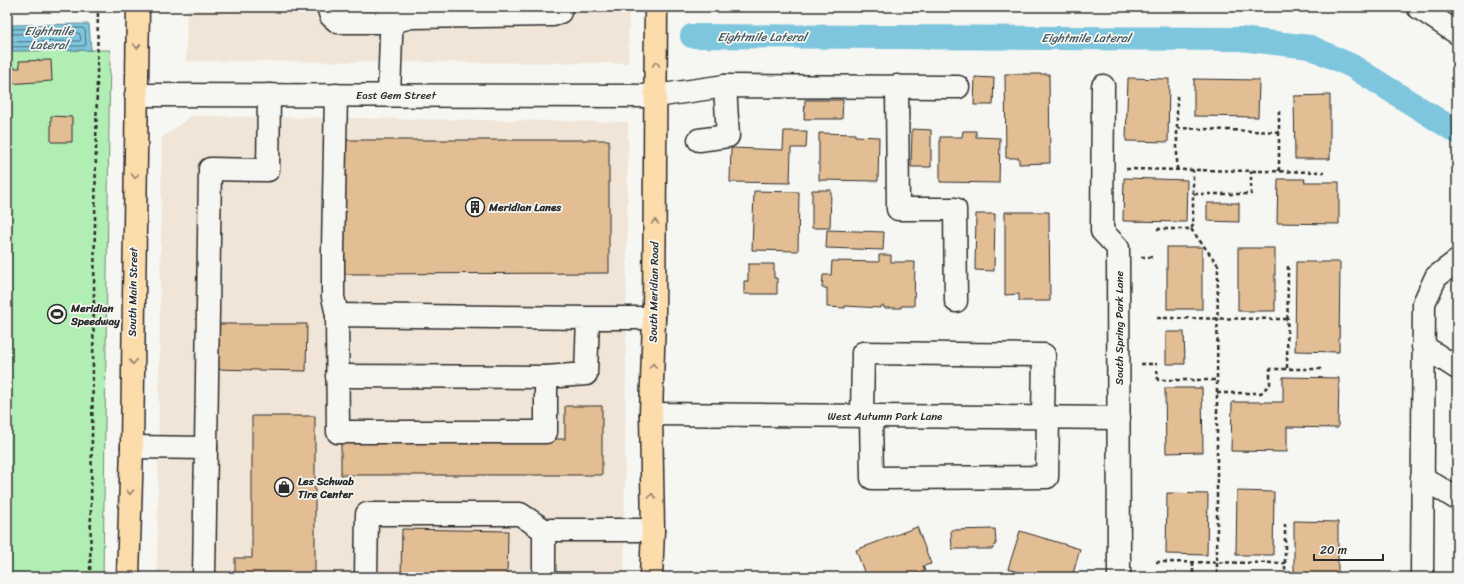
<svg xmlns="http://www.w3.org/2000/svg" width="1464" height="584" font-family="Sriracha,sans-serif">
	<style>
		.built { fill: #f0e5d6 }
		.green { fill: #b1eeb4; stroke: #6e8c70 }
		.water { fill: #7dc6de; stroke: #5c8896 }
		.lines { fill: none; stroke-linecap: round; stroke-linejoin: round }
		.shore { stroke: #4c6973; stroke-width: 1 }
		.canal { stroke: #7dc6de; stroke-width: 24 }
		.building { fill: #e3be94; stroke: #2b2b2b }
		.minor-casing { stroke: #2b2b2b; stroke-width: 25 }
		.major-casing { stroke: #2b2b2b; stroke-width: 25 }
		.path { stroke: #2b2b2b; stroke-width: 2.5; stroke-dasharray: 4 3; stroke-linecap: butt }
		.minor { stroke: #f6f6f2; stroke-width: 22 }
		.major { stroke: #fddcac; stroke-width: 22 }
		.oneway { stroke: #94846c }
		.labels { text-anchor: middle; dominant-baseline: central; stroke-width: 3.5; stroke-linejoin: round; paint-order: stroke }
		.street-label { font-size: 11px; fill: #2b2b2b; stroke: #f6f6f2 }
		.poi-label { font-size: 11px; font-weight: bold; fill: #2b2b2b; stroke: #f6f6f2; text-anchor: start }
		.water-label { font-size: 12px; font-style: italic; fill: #445a61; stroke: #f6f6f2 }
	</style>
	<rect width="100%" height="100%" fill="#f6f6f2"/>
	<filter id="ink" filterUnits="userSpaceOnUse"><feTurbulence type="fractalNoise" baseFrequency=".025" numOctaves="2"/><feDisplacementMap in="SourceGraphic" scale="8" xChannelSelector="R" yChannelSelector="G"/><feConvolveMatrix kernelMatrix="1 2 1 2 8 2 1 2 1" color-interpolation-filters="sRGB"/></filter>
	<g filter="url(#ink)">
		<g class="built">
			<polygon points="187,7 629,7 628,63 186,61"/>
			<polygon points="191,116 628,122 624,577 157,577 162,138"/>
		</g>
		<polygon class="green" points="110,50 103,577 7,577 7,51"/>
		<polygon class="water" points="89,24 91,50 7,51 7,25"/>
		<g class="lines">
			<g class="shore">
				<polyline points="7,29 83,28 85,30 86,45 84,46 7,47"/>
				<polyline points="7,34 79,33 80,35 81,40 79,41 7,42"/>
			</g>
			<polyline class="canal" points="692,36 1240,39 1310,47 1352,66 1457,132"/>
		</g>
		<g class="building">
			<polygon points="51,60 52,81 7,84 7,68 20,68 19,61"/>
			<polygon points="1005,74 1049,74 1050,163 1019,164 1019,158 1006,158"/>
			<polygon points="975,77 994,78 993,105 974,105"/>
			<polygon points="1128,78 1169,79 1168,142 1126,141"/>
			<polygon points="1194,79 1259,80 1258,117 1194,116"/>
			<polygon points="1330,95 1330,159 1295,159 1294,96"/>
			<polygon points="805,100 843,100 842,119 804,119"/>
			<polygon points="51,116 72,117 72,142 51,142"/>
			<polygon points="912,129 931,130 931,167 911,167"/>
			<polygon points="784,131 807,131 806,148 791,148 790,183 730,182 731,148 783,150"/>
			<polygon points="963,131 976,131 976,137 1000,138 999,183 940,182 940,137 962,137"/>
			<polygon points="819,133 855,134 855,136 879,137 878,181 819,180"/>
			<polygon points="341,140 609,140 609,273 342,274"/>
			<polygon points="1124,178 1187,180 1186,222 1123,221"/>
			<polygon points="1278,179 1305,179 1304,182 1339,182 1339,224 1277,223"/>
			<polygon points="812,190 831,190 830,228 812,228"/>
			<polygon points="754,191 799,192 798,251 752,250"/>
			<polygon points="1207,203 1239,203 1239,222 1207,221"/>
			<polygon points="1005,212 1049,212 1050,301 1019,301 1019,294 1005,295"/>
			<polygon points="976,214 995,214 994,271 975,270"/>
			<polygon points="827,230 884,232 883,250 826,248"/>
			<rect x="1167" y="247" width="35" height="62"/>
			<rect x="1238" y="248" width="37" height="63"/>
			<polygon points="879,255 891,255 891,262 915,262 914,306 901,306 901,308 884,308 884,306 881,306 881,308 845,306 845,308 827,307 827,288 822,288 823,275 831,275 832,261 879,262"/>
			<polygon points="1296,262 1340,262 1339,352 1295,351"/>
			<polygon points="748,264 774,264 774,278 777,278 777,294 744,294 744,281 748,281"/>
			<polygon points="212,324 307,324 306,371 212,369"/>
			<polygon points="1166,332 1184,332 1185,364 1166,364"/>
			<polygon points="1283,377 1339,378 1338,428 1287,427 1287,452 1231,451 1232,402 1283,402"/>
			<polygon points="1165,388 1202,388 1203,452 1166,453"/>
			<polygon points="565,406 602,406 602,475 341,475 341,439 565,439"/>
			<polygon points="252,416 315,416 315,577 235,577 235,558 252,558"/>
			<polygon points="1237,491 1274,492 1273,555 1236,555"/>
			<polygon points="1167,493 1208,494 1207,555 1166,554"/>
			<polygon points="1294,521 1338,522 1338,577 1294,577"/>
			<polygon points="917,527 931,564 923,566 925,571 910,577 905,577 903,573 894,576 894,577 866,577 856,550"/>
			<polygon points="402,529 508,531 507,577 401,577"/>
			<polygon points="995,529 996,544 993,547 993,549 952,549 951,530"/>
			<polygon points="1020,531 1080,549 1072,577 1033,577 1008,569"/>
		</g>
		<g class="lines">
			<defs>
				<g id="minor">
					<polyline points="328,7 331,16 338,22 392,22 411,17 553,15 560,12 561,7"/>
					<polyline points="1418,7 1457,33"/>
					<polyline points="897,86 898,209 955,209 956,301"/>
					<polyline points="1103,86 1102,231 1118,248 1119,577"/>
					<polyline points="136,95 656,96 725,86 958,87"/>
					<polyline points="336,95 333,250 333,297 337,315"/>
					<polyline points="389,95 392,8"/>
					<polyline points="699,140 728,136 725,86"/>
					<polyline points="588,318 586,374 546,377 546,432 338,432 337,315 588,318 654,318"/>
					<polyline points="1423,346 1457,368"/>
					<polyline points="337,376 546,377"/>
					<polyline points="651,414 1119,418"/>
					<polyline points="862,416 863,353 1044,355 1043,417"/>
					<polyline points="871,416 872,478 1047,477 1048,418"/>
					<polyline points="132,447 206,448 204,577"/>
					<polyline points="206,448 210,169 268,170 269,95"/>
					<polyline points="1422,477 1457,499"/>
					<polyline points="366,577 367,514 520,514 544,530"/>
					<polyline points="544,577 544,530 653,530"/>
					<polyline points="1422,577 1424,303 1436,277 1457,261"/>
				</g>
				<g id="major">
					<polyline points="128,577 132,447 138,7"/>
					<polyline points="651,577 653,530 651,414 654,318 656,7"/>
				</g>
			</defs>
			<use href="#minor" class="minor-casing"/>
			<use href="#major" class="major-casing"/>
			<g class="path">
				<polyline points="1177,128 1279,132"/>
				<polyline points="1126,169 1324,172"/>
				<polyline points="1177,170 1177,95"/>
				<polyline points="1279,171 1279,111"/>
				<polyline points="1194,194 1251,194 1251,171"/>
				<polyline points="1157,229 1191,229 1193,225 1193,170"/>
				<polyline points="1191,229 1218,265 1217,380"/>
				<polyline points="1141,257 1154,257"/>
				<polyline points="1157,318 1287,319"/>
				<polyline points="1141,364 1157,364"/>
				<polyline points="1287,368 1288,265"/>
				<polyline points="1157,370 1158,380 1217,380 1217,577"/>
				<polyline points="1217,393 1261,393 1270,384 1270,369 1322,369"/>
				<polyline points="1156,562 1285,563"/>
				<polyline points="1193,562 1193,577"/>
				<polyline points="90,577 98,7"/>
				<polyline points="1285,577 1285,523"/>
			</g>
			<use href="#minor" class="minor"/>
			<use href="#major" class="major"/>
		</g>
		<defs><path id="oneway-chevron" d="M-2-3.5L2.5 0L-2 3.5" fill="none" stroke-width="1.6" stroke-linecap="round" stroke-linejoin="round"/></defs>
		<g class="oneway">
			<use href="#oneway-chevron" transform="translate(137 46) rotate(92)"/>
			<use href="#oneway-chevron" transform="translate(656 64) rotate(-90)"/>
			<use href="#oneway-chevron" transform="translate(135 176) rotate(91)"/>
			<use href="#oneway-chevron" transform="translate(655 222) rotate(-89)"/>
			<use href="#oneway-chevron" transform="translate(133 362) rotate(91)"/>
			<use href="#oneway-chevron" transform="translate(653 366) rotate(-88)"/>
			<use href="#oneway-chevron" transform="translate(130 492) rotate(92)"/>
			<use href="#oneway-chevron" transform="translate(652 496) rotate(-91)"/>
		</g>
	</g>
	<defs>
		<symbol id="building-ring" viewBox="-11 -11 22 22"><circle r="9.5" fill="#f6f6f2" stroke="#2b2b2b" stroke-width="1.5"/><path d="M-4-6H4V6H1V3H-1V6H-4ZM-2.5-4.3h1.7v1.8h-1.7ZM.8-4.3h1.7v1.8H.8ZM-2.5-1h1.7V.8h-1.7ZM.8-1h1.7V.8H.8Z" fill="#2b2b2b"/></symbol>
		<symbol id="stadium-ring" viewBox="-11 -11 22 22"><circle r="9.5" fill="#f6f6f2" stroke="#2b2b2b" stroke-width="1.5"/><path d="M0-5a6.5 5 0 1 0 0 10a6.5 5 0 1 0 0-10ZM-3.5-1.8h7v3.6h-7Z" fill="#2b2b2b"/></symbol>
		<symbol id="shop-ring" viewBox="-11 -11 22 22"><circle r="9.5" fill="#f6f6f2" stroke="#2b2b2b" stroke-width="1.5"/><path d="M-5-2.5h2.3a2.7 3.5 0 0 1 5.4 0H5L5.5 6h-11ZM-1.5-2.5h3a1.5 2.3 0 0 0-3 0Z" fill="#2b2b2b"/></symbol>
	</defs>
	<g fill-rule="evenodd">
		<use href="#building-ring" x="464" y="196" width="22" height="22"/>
		<use href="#stadium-ring" x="46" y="303" width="22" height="22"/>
		<use href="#shop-ring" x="273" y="476" width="22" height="22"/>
	</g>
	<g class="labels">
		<g class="street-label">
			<text x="396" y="95">East Gem Street</text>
			<text transform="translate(133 292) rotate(-89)">South Main Street</text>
			<text transform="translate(654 292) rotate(-89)">South Meridian Road</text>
			<text transform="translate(1119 328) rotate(-90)">South Spring Park Lane</text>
			<text x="885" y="416">West Autumn Park Lane</text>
		</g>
		<g class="poi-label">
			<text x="489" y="207">Meridian Lanes</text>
			<text x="71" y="308">Meridian<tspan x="71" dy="13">Speedway</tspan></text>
			<text x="298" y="481">Les Schwab<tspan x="298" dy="13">Tire Center</tspan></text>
		</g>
		<g class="water-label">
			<text x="49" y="31">Eightmile<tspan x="49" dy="14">Lateral</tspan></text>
			<text x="762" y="37">Eightmile Lateral</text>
			<text x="1086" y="38">Eightmile Lateral</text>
		</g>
	</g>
	<rect width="1464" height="584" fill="none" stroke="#f6f6f2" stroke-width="24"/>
	<rect x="12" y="12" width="1440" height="560" fill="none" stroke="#2b2b2b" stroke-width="1.5" filter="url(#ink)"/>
	<path d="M1314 554v6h69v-6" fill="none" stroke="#2b2b2b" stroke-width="2"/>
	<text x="1320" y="554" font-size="12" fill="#2b2b2b" stroke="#f6f6f2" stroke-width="3" paint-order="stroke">20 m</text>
</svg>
